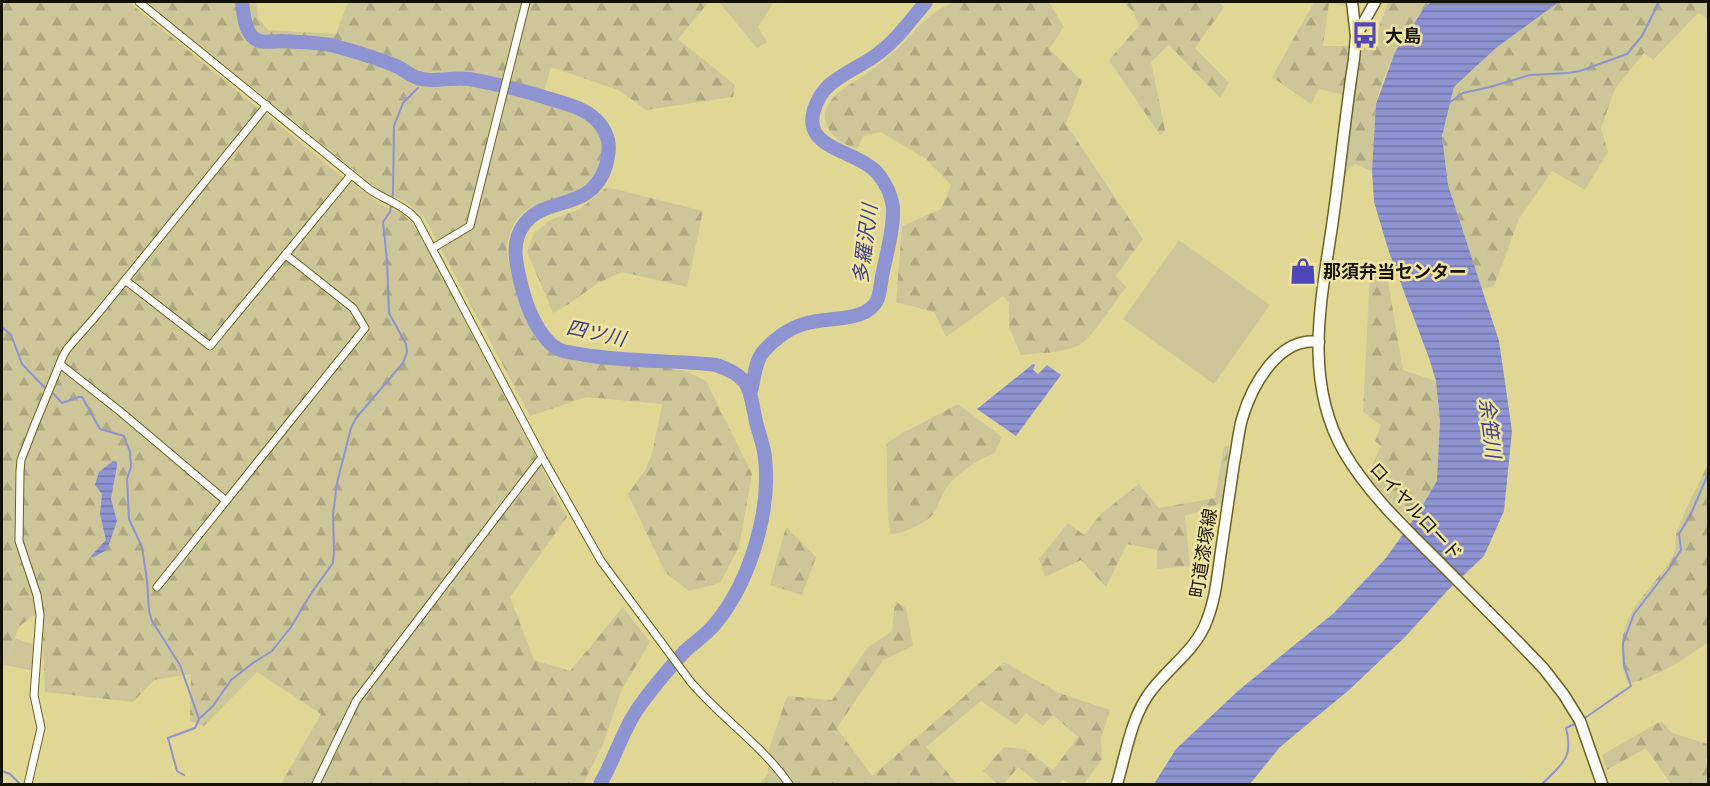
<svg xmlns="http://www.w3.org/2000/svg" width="1710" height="786" font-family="Roboto,'Noto Sans JP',sans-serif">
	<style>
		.green { fill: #cdc699 }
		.forest { fill: url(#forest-firs) }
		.water { fill: url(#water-rules) }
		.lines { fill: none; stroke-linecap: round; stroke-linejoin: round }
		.stream { stroke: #8e93d2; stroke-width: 2 }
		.river { stroke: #8e93d2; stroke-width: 14 }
		.street-casing { stroke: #6c621f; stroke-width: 9 }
		.secondary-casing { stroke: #6c621f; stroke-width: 13 }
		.primary-casing { stroke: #6c621f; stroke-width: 13 }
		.street { stroke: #fff; stroke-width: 7 }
		.secondary { stroke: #fff; stroke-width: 10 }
		.primary { stroke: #fff; stroke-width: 10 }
		.labels { text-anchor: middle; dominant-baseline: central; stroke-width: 5; stroke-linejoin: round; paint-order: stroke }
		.poi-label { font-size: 18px; font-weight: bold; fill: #161200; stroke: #efe4a0; text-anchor: start }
		.street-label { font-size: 18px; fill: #161200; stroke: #efe4a0 }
		.water-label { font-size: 20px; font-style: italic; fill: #42418d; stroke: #efe4a0 }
	</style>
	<defs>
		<pattern id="forest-firs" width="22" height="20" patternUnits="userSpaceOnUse" patternTransform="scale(1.5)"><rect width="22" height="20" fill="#cdc699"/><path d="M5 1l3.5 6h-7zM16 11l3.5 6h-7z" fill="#afa982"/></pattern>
		<pattern id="water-rules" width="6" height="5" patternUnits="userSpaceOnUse" patternTransform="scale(1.5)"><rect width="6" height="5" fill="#8e93d2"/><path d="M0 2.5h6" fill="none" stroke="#7377a8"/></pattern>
	</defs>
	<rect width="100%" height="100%" fill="#e1d794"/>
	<g class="green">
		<polygon points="719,2 774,2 758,27 767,42 757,48"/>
		<polygon points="1179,240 1270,305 1214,384 1123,319"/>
		<polygon points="15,638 37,646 34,671 4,665"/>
	</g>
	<g class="forest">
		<polygon points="2,2 129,2 340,175 385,207 401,212 416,227 567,517 510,597 534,660 570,671 623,607 650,642 622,689 603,744 583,784 281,784 321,714 257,672 204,726 190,721 191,674 154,680 133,702 45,692 42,616 32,616 19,627 4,665 2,665"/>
		<path d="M146 2H256L258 18 268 30 336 34 348 2H709L678 39 735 85 733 97 646 110 618 90 551 67 541 103C556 107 576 110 588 120 594 126 603 139 603 148 605 168 589 191 570 198 555 204 537 202 523 213 513 221 505 242 507 254 509 269 530 335 540 344 568 372 643 362 681 370 689 372 698 377 706 381L752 474 739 547 720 583 689 591 665 572 628 494 646 469 653 450 662 404 587 397 530 416 424 217 405 201 384 194Z"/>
		<path d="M955 2H1049L1064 27 1049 49 1082 81 1066 124 1143 239 1116 276 1126 287C1116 300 1091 340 1078 346 1060 353 1040 353 1021 355L1009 327V303L1003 296 946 337 934 312 896 302 902 226 941 209 951 185 926 159 881 132 863 136 858 148C845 146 835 140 828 128 816 104 842 90 858 79 871 71 884 61 895 51 917 31 926 12 955 2Z"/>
		<polygon points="1124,2 1219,2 1224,7 1195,48 1229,83 1220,98 1169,45 1151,62 1165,130 1160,135 1109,60 1139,26 1134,13"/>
		<polygon points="1314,2 1348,2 1349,6 1329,3 1323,46 1351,46 1343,95 1319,89 1311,104 1272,77"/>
		<path d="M1388 2H1431C1409 20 1380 77 1376 106 1374 128 1374 149 1372 171L1354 164 1343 175 1362 49 1372 47Z"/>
		<polygon points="1559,2 1708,2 1708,19 1698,13 1653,60 1644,53 1615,89 1601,128 1608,152 1585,190 1552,171 1519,219 1494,286 1482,289 1448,185 1442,136 1454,88 1496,48"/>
		<polygon points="607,187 703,211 687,287 622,272 598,283 569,304 553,313 527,252 534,233 552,219 580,209"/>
		<polygon points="1370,273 1388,281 1403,370 1436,381 1440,421 1438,481 1411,522 1367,476 1381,446 1375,441 1381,425 1363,412"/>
		<path d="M958 404 1002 437 995 453C979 459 964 469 952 481 942 491 941 499 936 510 931 521 903 534 891 534 885 505 889 474 886 444L899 435Z"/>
		<polygon points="1224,446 1229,446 1222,503 1185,516 1190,566 1157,569 1157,550 1127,544 1106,587 1081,560 1045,577 1039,559 1068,523 1084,535 1101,514 1139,484 1159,508 1215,498"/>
		<path d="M1708 464V642C1685 659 1657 677 1628 684 1614 645 1623 618 1650 587 1658 577 1666 569 1672 558 1677 547 1674 540 1677 531 1685 508 1698 486 1708 464Z"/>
		<polygon points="786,527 816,557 802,595 770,585"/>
		<polygon points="895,601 906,608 913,646 883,660 837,728 872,776 1004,662 1059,693 1110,710 1101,738 1102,759 1084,784 1071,784 1063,780 1059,784 1039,784 1018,767 1004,784 997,784 983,771 1004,747 1025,749 1053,770 1078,737 1053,715 1043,726 1026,713 1016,725 981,701 926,747 957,784 759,784 768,774 769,749 787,696 832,700 867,648 892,631"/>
		<polygon points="1661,721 1672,733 1708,744 1708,758 1705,759 1708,769 1708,784 1671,784 1646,748 1607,770 1602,755"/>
	</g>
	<g class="water">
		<polygon points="1431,2 1559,2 1496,48 1454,87 1442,136 1448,185 1499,341 1512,431 1504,511 1484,556 1449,589 1404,638 1349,690 1280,747 1250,784 1154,784 1176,749 1239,690 1334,613 1386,558 1418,513 1437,481 1440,421 1436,381 1429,358 1389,252 1374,202 1372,171 1376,104 1395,52 1424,8"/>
		<polygon points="1033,364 1035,365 1033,370 1038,374 1047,365 1061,375 1016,436 977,409"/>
		<polygon points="113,461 117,462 117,466 111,499 117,521 107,550 92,558 91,556 106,540 100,514 102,494 95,485 99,472"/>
	</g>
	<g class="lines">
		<g class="stream">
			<polyline points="1449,103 1463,93 1490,87 1530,75 1568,73 1580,71 1627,54 1642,36 1659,2"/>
			<polyline points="2,327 11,335 22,364 46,389"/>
			<polyline points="51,391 62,403 79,397 82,397 100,429 124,436 130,452 131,467 127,479 129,519 142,547 147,580 149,611 152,621 180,665 199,719 195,728 168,738 177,771 184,775"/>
			<polyline points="199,719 213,706 231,680 253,663 272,651 291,627 312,592 333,563 334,551 333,515 337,483 351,428 356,418 403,363 407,352 406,344 389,313 387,261 383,222 390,212 393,193 394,126 403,103 418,88"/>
			<polyline points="1582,720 1631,686 1624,665 1623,643 1634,614 1669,569 1681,550 1679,534 1690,516 1708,474"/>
			<polyline points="2,771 10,774 20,784"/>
			<path d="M1542 784C1562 764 1574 758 1566 728L1577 723"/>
		</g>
		<g class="river">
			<path d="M242 2C244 15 244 35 259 41 265 43 275 41 282 41 298 42 315 42 331 45 353 51 375 57 396 66 403 69 408 74 415 77 433 84 452 76 469 79 498 84 529 92 557 101 579 107 601 115 608 140 610 149 608 157 606 166 591 212 548 195 525 223 510 242 516 263 521 284 526 305 538 338 558 349 566 353 577 353 585 355 628 362 672 360 716 365 752 377 749 389 756 422 759 434 764 446 765 458 771 511 750 582 715 624 707 634 695 642 685 651 671 666 656 684 644 700 624 725 616 757 600 784"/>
			<path d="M751 391C754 380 755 361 763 352 773 340 789 328 804 324 826 316 868 324 878 298 880 292 881 283 882 276 886 255 894 230 893 208 892 197 886 184 879 175 857 147 791 151 819 98 831 76 861 68 880 52 899 38 911 19 926 2"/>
		</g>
		<defs>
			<g id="street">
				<path d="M139 2 369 189C385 200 404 205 417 220L542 457 601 561 690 681C721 718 762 745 789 784"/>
				<polyline points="433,248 470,226 526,2"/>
				<polyline points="125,280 210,346 351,175"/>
				<polyline points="60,364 122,413 225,500"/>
				<polyline points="157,587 365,328 353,308 286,255"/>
				<polyline points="28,784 41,728 34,695 40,615 37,595 19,541 20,471 21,460 35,424 63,356 67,349 96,316 267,105"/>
				<polyline points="316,784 356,701 542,457"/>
			</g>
			<g id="secondary">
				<polyline points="1356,36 1375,2"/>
				<path d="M1117 784C1126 754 1131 717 1151 691 1169 667 1197 649 1207 620 1215 600 1217 579 1220 558 1225 526 1229 495 1234 463 1237 449 1238 433 1242 419 1252 385 1279 336 1319 342"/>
			</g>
			<path id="primary" d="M1352 2 1356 36 1354 59C1346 110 1341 161 1334 212 1323 293 1301 377 1344 452 1368 493 1403 526 1436 559 1472 595 1509 632 1544 669L1564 695 1580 721 1602 784"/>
		</defs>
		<use href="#street" class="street-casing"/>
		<use href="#secondary" class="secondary-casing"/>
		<use href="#primary" class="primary-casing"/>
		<use href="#street" class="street"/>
		<use href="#secondary" class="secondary"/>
		<use href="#primary" class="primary"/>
	</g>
	<defs>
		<symbol id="bus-bare" viewBox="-9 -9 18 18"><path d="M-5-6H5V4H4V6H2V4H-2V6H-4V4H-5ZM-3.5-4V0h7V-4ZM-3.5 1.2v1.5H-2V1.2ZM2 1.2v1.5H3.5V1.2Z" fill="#4f46bc" stroke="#efe4a0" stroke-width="2.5" paint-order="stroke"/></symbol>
		<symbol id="shop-bare" viewBox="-9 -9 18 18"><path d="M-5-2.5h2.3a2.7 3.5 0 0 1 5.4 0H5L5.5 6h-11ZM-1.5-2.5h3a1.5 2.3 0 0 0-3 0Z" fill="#4f46bc" stroke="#efe4a0" stroke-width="2.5" paint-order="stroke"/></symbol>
	</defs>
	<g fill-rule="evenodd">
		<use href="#bus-bare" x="1346" y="16" width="38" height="38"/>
		<use href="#shop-bare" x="1284" y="252" width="38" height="38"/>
	</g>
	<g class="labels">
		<g class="poi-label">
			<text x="1385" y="35">大島</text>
			<text x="1323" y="271">那須弁当センター</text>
		</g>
		<g class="street-label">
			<text transform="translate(1416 511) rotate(47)">ロイヤルロード</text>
			<text transform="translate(1203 553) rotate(-81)">町道漆塚線</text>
		</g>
		<g class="water-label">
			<text transform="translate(865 244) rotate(-83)">多羅沢川</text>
			<text transform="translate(596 333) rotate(12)">四ツ川</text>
			<text transform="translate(1490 428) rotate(83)">余笹川</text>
		</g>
	</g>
	<rect width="1710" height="786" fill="none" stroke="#161200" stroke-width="6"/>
</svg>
